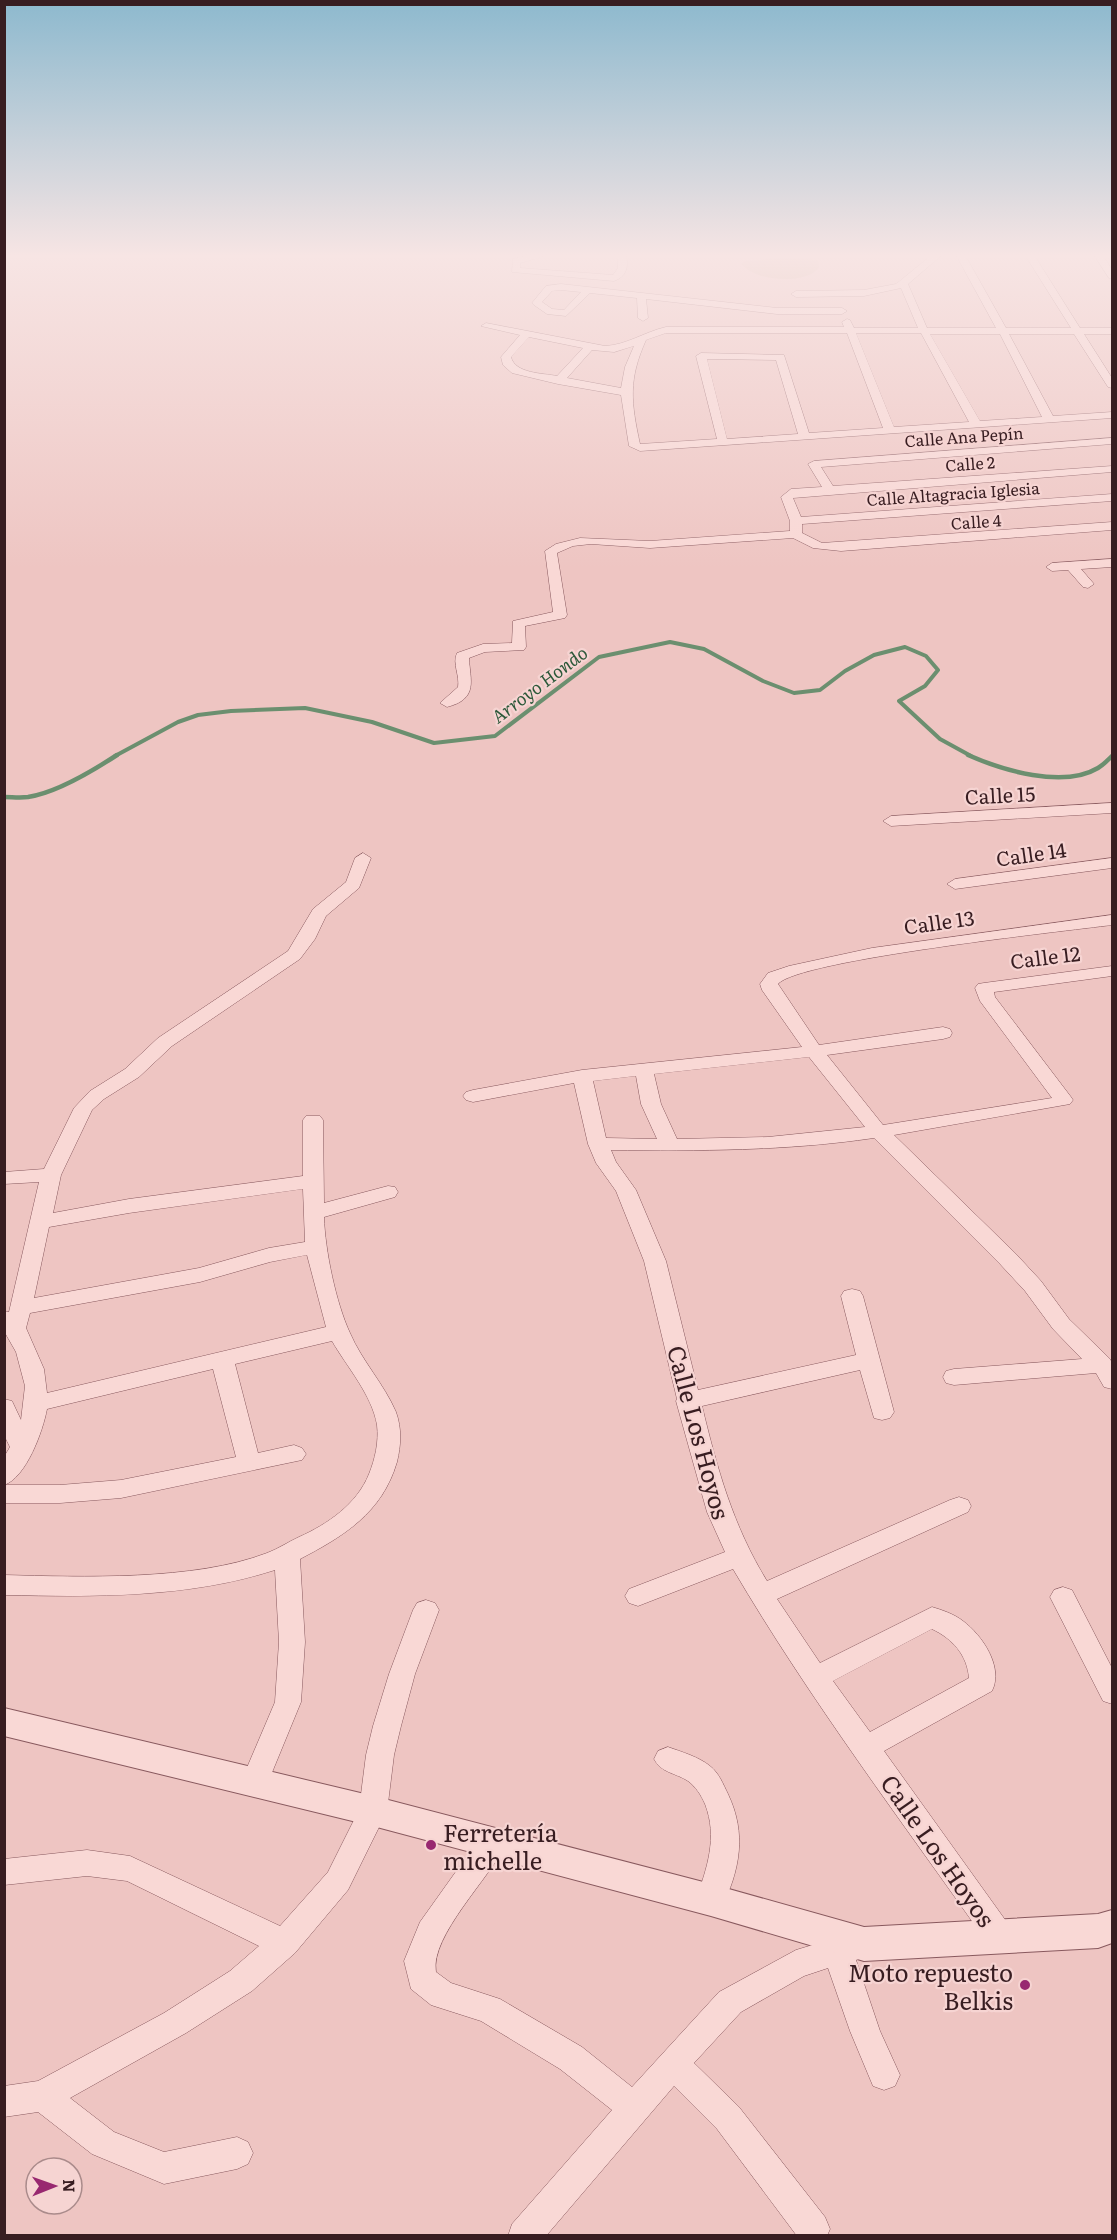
<svg xmlns="http://www.w3.org/2000/svg" width="1117" height="2240" font-family="Literata,serif">
	<style>
		.green { fill: #ccb096 }
		.lines { fill: none; stroke-linecap: round; stroke-linejoin: round }
		.stream-far1 { stroke: #6b8f6f; stroke-width: 4 }
		.stream { stroke: #6b8f6f; stroke-width: 4.5 }
		.minor-casing { stroke: #88595e; stroke-width: 1 }
		.tertiary-casing { stroke: #88595e; stroke-width: 2 }
		.minor { fill: #f9d8d5; fill-rule: evenodd }
		.tertiary { fill: #f9d8d5; fill-rule: evenodd }
		.poi-dot { fill: #982870; stroke: #f6d4d2; stroke-width: 2 }
		.labels { text-anchor: middle; dominant-baseline: central; stroke-width: 4.5; stroke-linejoin: round; paint-order: stroke }
		.far-street-label { font-size: 16px; fill: #381d21; stroke: #f6d4d2 }
		.far-water-label { font-size: 18px; font-style: italic; fill: #2c5839; stroke: #f6d4d2 }
		.street-label { font-size: 20px; fill: #381d21; stroke: #f6d4d2 }
		.near-street-label { font-size: 24px; fill: #381d21; stroke: #f6d4d2 }
		.near-poi-label { font-size: 24px; fill: #381d21; stroke: #f6d4d2; text-anchor: start }
	</style>
	<rect width="100%" height="100%" fill="#eec5c2"/>
	<path class="green" d="M782 258 818 260 819 267C809 283 769 281 754 273 749 271 745 267 741 264L745 261Z"/>
	<g class="lines">
		<polyline class="stream-far1" points="115,756 178,722 198,715 231,711 305,708 372,722 434,743 495,736 599,657 670,642 704,649 763,681 794,693 820,690 845,671 874,655 905,647 926,656 938,670 925,686 899,701 940,739 971,756"/>
		<g class="stream">
			<path d="M968 755C1002 770 1063 789 1098 768 1103 765 1108 760 1112 756"/>
			<path d="M4 797C12 797 20 798 28 797 55 793 94 770 117 755"/>
		</g>
		<defs>
			<g id="minor">
				<path d="M530 255H548L520 263V268L613 275 618 268V255H626C629 267 626 277 614 281L512 272 513 259Z"/>
				<path d="M932 255H942L908 284 927 328H996L956 255H965L1006 328H1071L1025 255H1034L1080 328H1112V334H1084L1112 378V388L1108 387 1074 334H1009L1053 416 1112 412V418L640 451 629 446 621 395 558 384 512 373 503 365 501 357 520 335 481 326 486 323 605 346C627 345 644 332 666 327H844L842 322 847 319 850 320 854 328H918L901 288 864 296 796 297 791 294 796 291 864 290 896 284ZM666 333H847L883 428 809 433 784 355 701 353 696 356 717 439 640 444C631 402 628 380 646 340ZM856 333H921L969 422 894 427ZM930 334H1000L1042 417 980 421ZM529 337 583 348 557 376C543 373 515 374 511 357ZM634 346 625 367 621 388 567 378 592 350 614 352ZM707 359 776 360 798 434 727 439Z"/>
				<polygon points="1094,255 1103,255 1112,270 1112,279 1109,278"/>
				<path d="M561 284 777 308H842L847 311 842 314H777L646 299 648 318 643 321 638 318 637 298 590 293 566 316 547 314 534 305 532 303 546 286ZM561 290 581 292 564 310 552 309 542 302 552 291Z"/>
				<path d="M1112 438V444L821 467 833 486 1112 466V472L793 498 801 517 1112 494V501L802 524V533L822 543 1112 522V530L841 551 813 548 793 538 650 548 591 544 573 546 557 553 567 615 565 618 525 626 526 647 524 650 485 652 469 658C470 680 479 699 447 707L440 703 458 687C460 675 452 664 457 653L483 644 512 643 513 621 553 612 545 551 556 544 580 538 650 541 790 531V521L781 497 791 489 822 487 808 464 814 461Z"/>
				<polygon points="1112,559 1112,567 1081,569 1094,584 1088,588 1083,587 1068,570 1052,571 1046,567 1052,563"/>
				<polygon points="1112,803 1112,813 891,826 883,821 891,816"/>
				<path d="M363 853 371 858 359 888 326 916 315 939 300 959 172 1046 139 1077 104 1099 92 1110 61 1175 53 1213 129 1199 303 1176V1120L306 1116H320L323 1120 324 1203 388 1186 395 1187 398 1192 395 1197 324 1217C325 1250 336 1303 350 1333 362 1361 384 1384 396 1412 402 1429 401 1445 397 1462 382 1513 344 1536 300 1559L305 1642 301 1702 264 1792 254 1796 244 1792 240 1784 275 1702 279 1642 275 1570C188 1598 95 1597 4 1595V1575C82 1577 194 1581 267 1553 278 1549 288 1542 299 1537 328 1524 357 1504 369 1474 375 1459 379 1442 377 1425 372 1395 347 1367 332 1341L235 1364 258 1453 294 1445 302 1448 306 1454 302 1460 121 1498 60 1503H4V1485H60L121 1480 236 1457 213 1369 47 1409C43 1431 26 1478 4 1485V1457L10 1447 4 1435V1399L12 1401 21 1420 25 1386 16 1352 4 1331V1311L9 1312 39 1182 4 1184V1172L44 1169 74 1108 90 1091 125 1069 158 1038 288 951 313 909 346 882 355 858ZM303 1189 305 1242 269 1248 199 1268 34 1298 49 1227 129 1213ZM307 1255 326 1327 47 1393 44 1369 26 1328 30 1313 200 1282 270 1262Z"/>
				<polygon points="1112,858 1112,868 955,889 947,884 955,879"/>
				<path d="M1112 915V925C1065 931 798 960 778 984L819 1045 943 1027 950 1029 952 1033 950 1037 943 1039 827 1055 883 1125 1052 1098 980 1001 975 988 978 984 984 983 1112 966V976L994 992 995 997 1071 1097 1073 1100 1070 1104 894 1135 1016 1254 1041 1281 1069 1319 1110 1359 1112 1363V1389L1104 1387 1096 1373 954 1385 946 1383 943 1377 946 1371 954 1369 1082 1359 1053 1329 1025 1291 1000 1264 874 1138C786 1151 699 1151 611 1150L616 1162 636 1190 666 1261 698 1390 856 1355 841 1296 844 1291 852 1289 860 1291 863 1296 894 1412 890 1418 882 1420 874 1418 860 1370 702 1406C717 1468 733 1526 767 1581L950 1500 959 1497 968 1500 971 1506 968 1512 777 1599 820 1663 932 1607C942 1610 954 1614 963 1621 982 1635 1004 1667 992 1691L884 1751 1011 1928 1016 1938 1011 1948 1001 1952 991 1948C903 1823 810 1700 733 1569L638 1606 629 1603 625 1596 629 1589 725 1552 707 1512 676 1401 677 1399 644 1261 616 1191 596 1163 588 1144 574 1083 473 1102 466 1100 463 1096 466 1092 473 1090 582 1070 802 1047 762 990 760 984 768 973 789 966 872 948ZM809 1057 865 1127 768 1137 677 1139 661 1104 654 1074ZM636 1076 641 1104 657 1139 606 1138 593 1081ZM932 1629C953 1639 967 1655 969 1678L870 1732 833 1681Z"/>
				<polygon points="1063,1587 1072,1590 1112,1668 1112,1704 1103,1701 1050,1597 1054,1590"/>
				<polygon points="426,1600 435,1603 439,1610 415,1674 401,1726 394,1755 387,1811 348,1890 295,1953 252,1991 186,2033 70,2098 114,2132 164,2152 237,2137 248,2142 253,2153 248,2164 237,2169 164,2184 92,2154 38,2112 4,2117 4,2086 38,2081 164,2013 230,1971 259,1946 127,1881 87,1876 4,1885 4,1859 87,1850 130,1856 280,1926 328,1872 359,1810 366,1755 373,1726 389,1674 413,1610 417,1603"/>
				<path d="M668 1747C682 1752 699 1757 710 1766 719 1773 723 1784 728 1794 747 1834 740 1870 721 1909L711 1913 701 1909 696 1900C707 1867 718 1838 705 1804 701 1795 696 1787 688 1781 676 1773 661 1773 654 1759L658 1751Z"/>
				<path d="M492 1831 502 1835 506 1844C490 1878 430 1936 436 1972L451 1983 500 1999 582 2047 632 2087 719 1992 796 1950 859 1931 870 1935 874 1945 870 1955 856 1960 880 2031 900 2075 895 2086 884 2090 873 2086 850 2031 828 1968 804 1976 741 2012 694 2063 739 2107 825 2217 830 2229 827 2236H797L717 2129 674 2086 546 2236H508L512 2224 612 2110 560 2069 481 2021 431 2005 411 1989 404 1961 420 1922 482 1835Z"/>
			</g>
			<polygon id="tertiary" points="4,1708 373,1796 711,1884 864,1927 1098,1914 1112,1910 1112,1943 1098,1948 864,1961 711,1916 373,1826 4,1736"/>
		</defs>
		<use href="#minor" class="minor-casing"/>
		<use href="#tertiary" class="tertiary-casing"/>
		<use href="#minor" class="minor"/>
		<use href="#tertiary" class="tertiary"/>
	</g>
	<linearGradient id="sky" x2="0" y2="1"><stop stop-color="#8db9ce"/><stop offset="0.45" stop-color="#f7e5e4"/><stop offset="1" stop-color="#f7e5e4" stop-opacity="0"/></linearGradient>
	<rect width="1117" height="569" fill="url(#sky)"/>
	<g class="poi-dot">
		<circle cx="431" cy="1845" r="6"/>
		<circle cx="1025" cy="1985" r="6"/>
	</g>
	<g class="labels">
		<g class="far-street-label">
			<text transform="translate(964 436) rotate(-4)">Calle Ana Pepín</text>
			<text transform="translate(970 463) rotate(-4)">Calle 2</text>
			<text transform="translate(953 493) rotate(-4)">Calle Altagracia Iglesia</text>
			<text transform="translate(976 521) rotate(-4)">Calle 4</text>
		</g>
		<g class="far-water-label">
			<text transform="translate(539 684) rotate(-37)">Arroyo Hondo</text>
		</g>
		<g class="street-label">
			<text transform="translate(1000 794) rotate(-3)">Calle 15</text>
			<text transform="translate(1031 853) rotate(-8)">Calle 14</text>
			<text transform="translate(939 921) rotate(-8)">Calle 13</text>
			<text transform="translate(1045 956) rotate(-7)">Calle 12</text>
		</g>
		<g class="near-street-label">
			<text transform="translate(700 1432) rotate(75)">Calle Los Hoyos</text>
			<text transform="translate(939 1850) rotate(55)">Calle Los Hoyos</text>
		</g>
		<g class="near-poi-label">
			<text x="443" y="1831">Ferretería<tspan x="443" dy="28">michelle</tspan></text>
			<text x="1013" y="1971" text-anchor="end">Moto repuesto<tspan x="1013" dy="28">Belkis</tspan></text>
		</g>
	</g>
	<rect width="1117" height="2240" fill="none" stroke="#381d21" stroke-width="12"/>
	<g transform="translate(54 2186) rotate(89)"><circle r="28" fill="#f6d4d2" stroke="#aa8b8b" stroke-width="1.5"/>
	<path d="M0-4.5L10 22L0 15L-10 22Z" fill="#982870"/>
	<text y="-9" font-size="16" font-weight="bold" text-anchor="middle" fill="#381d21">N</text>
	</g>
</svg>
